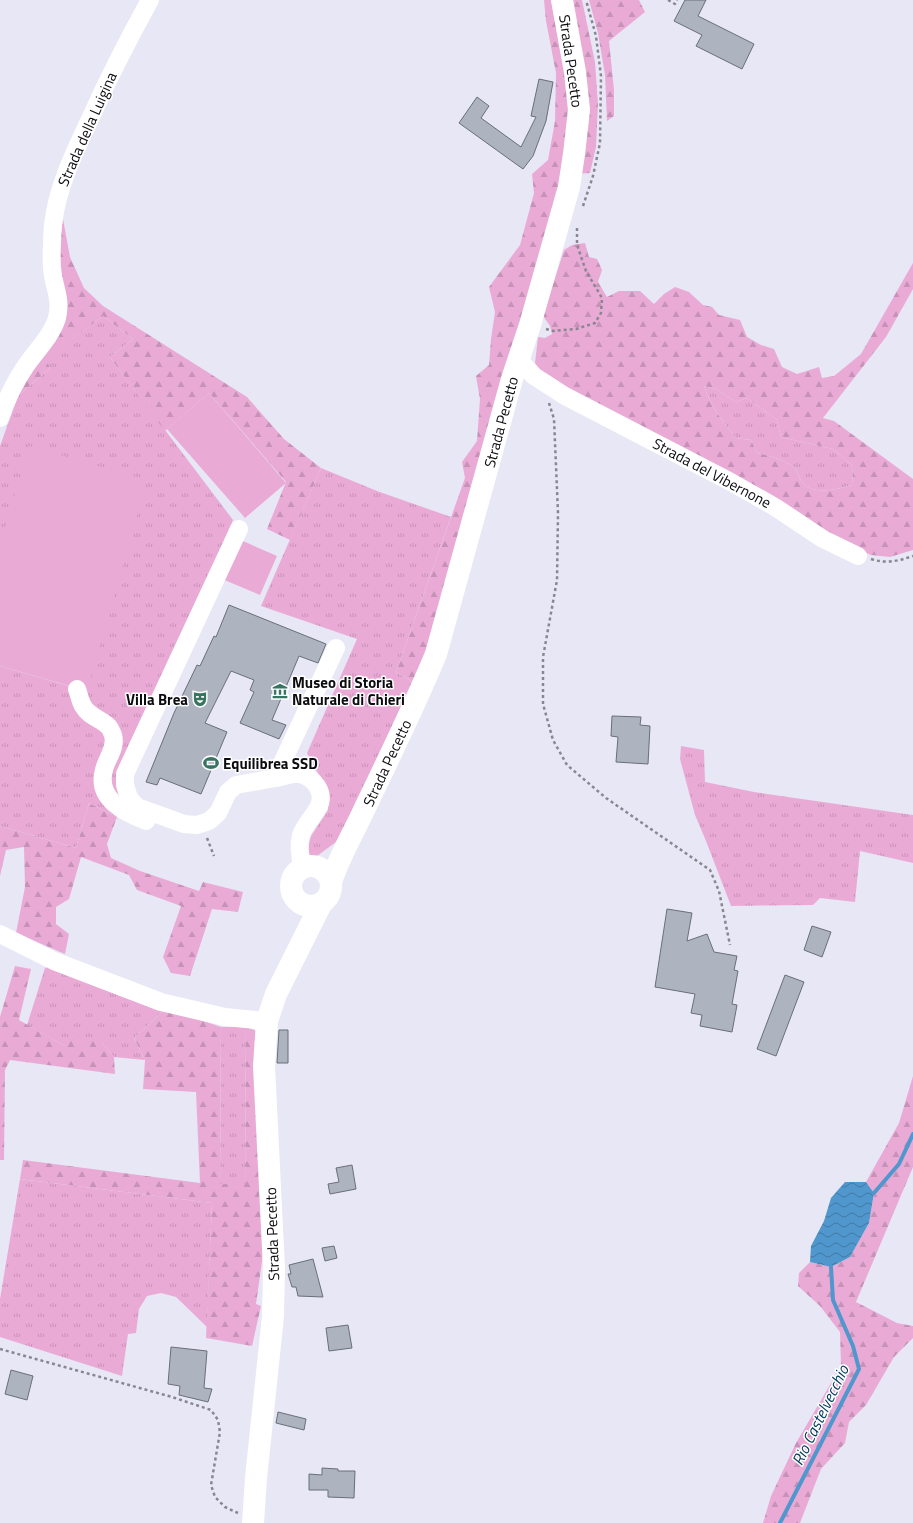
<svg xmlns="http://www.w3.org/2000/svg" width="913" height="1523" font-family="'Titillium Web',sans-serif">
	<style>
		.grass { fill: url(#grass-tufts) }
		.forest { fill: url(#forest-firs); fill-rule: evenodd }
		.pitch { fill: #e9abd6 }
		.water { fill: url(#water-waves) }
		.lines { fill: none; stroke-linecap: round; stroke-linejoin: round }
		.stream { stroke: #4f97cc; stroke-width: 4 }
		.building { fill: #adb3bf; stroke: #686e7a }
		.path { stroke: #888791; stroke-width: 2.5; stroke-dasharray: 3 3; stroke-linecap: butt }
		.minor { stroke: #fff; stroke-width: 18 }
		.major { stroke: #fff; stroke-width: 22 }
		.labels { text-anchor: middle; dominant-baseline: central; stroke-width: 3; stroke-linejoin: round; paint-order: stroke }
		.street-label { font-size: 15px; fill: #0c0c10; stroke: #fff }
		.poi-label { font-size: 15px; font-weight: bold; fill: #0c0c10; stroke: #fff; text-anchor: start }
		.water-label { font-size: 16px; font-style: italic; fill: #003d60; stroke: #fff }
	</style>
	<defs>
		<pattern id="grass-tufts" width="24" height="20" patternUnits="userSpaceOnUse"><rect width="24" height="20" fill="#e9abd6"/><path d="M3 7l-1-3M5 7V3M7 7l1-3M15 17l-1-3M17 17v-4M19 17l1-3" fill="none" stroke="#c792b7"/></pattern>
		<pattern id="forest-firs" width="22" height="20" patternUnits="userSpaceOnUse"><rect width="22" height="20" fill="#e9abd6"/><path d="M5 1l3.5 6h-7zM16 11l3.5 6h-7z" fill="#c792b7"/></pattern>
		<pattern id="water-waves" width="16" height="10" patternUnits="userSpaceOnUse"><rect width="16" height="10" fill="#4f97cc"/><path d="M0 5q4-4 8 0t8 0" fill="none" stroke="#407aa4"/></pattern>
	</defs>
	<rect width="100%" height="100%" fill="#e8e7f5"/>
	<g class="grass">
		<polygon points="103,316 133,339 110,357 233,520 210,574 125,758 127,807 108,790 116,755 84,703 0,545 0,446 18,396 50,368 45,359"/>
		<path d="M704 386 716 389 736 402 747 398 777 420 781 437 833 449 853 466 852 485C839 489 812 496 802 482 799 478 798 472 795 468 790 462 765 454 757 453L751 440 736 438C723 422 711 407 704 386Z"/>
		<polygon points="321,468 377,491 451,517 396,672 416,684 351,825 336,842 317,856 310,856 307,851 311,836 328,810 327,790 307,753 357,639 261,606"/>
		<polygon points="0,666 69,686 105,733 110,807 117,817 89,803 76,848 0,826"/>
		<polygon points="681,746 704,750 705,782 754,792 913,815 913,863 860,851 855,902 820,898 813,905 731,906 706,841 695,815 680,759"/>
		<polygon points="53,965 163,1011 134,1038 145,1060 114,1057 102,1042 65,1046 27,1025 45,968"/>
		<polygon points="221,1027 246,1027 245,1184 220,1184"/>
		<polygon points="20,1179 212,1203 207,1327 176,1297 161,1293 147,1296 139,1309 136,1333 128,1334 122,1376 0,1337 0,1299"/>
	</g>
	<g class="forest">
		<polygon points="544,0 556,0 568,83 568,144 562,187 416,684 396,672 465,478 462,462 477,441 480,399 476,376 489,365 491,339 495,312 489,287 520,245 534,193 532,174 548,160 555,121 556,73 546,21"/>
		<polygon points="567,0 582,0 595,62 598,104 596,147 590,173 576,174"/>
		<polygon points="589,0 639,0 645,12 609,41 614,90 614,116 607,121 605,75 598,33"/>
		<polygon points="63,219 70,257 84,288 103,306 247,397 284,439 321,468 290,540 267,529 286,482 209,393 165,431 110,357 133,339 103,316 46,359 50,368 18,396 25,377 60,325 57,255"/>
		<path d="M585 243 589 257 597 259 602 270 598 282 607 297 619 291H640L654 304 664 294 675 287 689 292 703 305 712 307 719 315 740 320 747 337 761 345 774 349 782 367 797 374 819 367 822 378 834 376 861 354 913 263V289L886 337 823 418 834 421 913 479V550L890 557 871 555 827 537 543 376 535 363 538 337 545 338 552 334 550 326 543 316 564 250 572 245ZM704 386 716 389 736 402 747 398 777 420 781 437 833 449 853 466 852 485C839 489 812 496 802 482 799 478 798 472 795 468 790 462 765 454 757 453L751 440 736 438C723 422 711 407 704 386Z"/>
		<polygon points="89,803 117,817 107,844 111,858 140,871 199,891 203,882 243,892 238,912 212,909 190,976 171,973 163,957 181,906 137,890 129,875 81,857 69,899 56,907 56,924 69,934 65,954 16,933 25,887 24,847 6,850 0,876 0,826 76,848"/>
		<polygon points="15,966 31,969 19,1020 65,1046 72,1035 102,1042 114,1057 115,1074 10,1060 5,1070 4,1160 0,1160 0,1017"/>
		<polygon points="163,1011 192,1017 221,1027 220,1184 245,1184 246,1027 257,1031 265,1240 256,1304 261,1306 252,1346 206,1338 212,1203 20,1179 23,1160 200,1183 196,1092 143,1089 145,1060 134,1038"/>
		<polygon points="913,1076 913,1167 856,1302 897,1323 913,1326 913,1338 894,1357 866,1405 849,1422 845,1443 821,1469 800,1523 763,1523 771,1496 796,1443 841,1366 840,1332 820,1306 798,1286 799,1273 810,1262 831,1267 850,1257 869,1223 874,1193 866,1182 899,1123"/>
	</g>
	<g class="pitch">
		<polygon points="209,393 286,483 245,518 167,429"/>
		<polygon points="29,446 147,480 87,691 0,666 0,545"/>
		<polygon points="227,534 277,556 260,595 210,574"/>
	</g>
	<polygon class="water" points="845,1182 866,1182 874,1193 869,1223 850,1257 831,1267 810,1262 811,1246 824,1221 831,1198"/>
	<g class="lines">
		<g class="stream">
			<polyline points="874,1193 899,1164 913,1134"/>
			<polyline points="780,1523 859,1369 853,1346 833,1300 831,1267"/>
		</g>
	</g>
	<g class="building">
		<polygon points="685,0 706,0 698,16 754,44 742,69 696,46 702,35 674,21"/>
		<polygon points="539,79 553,82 546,121 533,156 523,169 459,123 477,97 489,106 481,118 521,147 536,117 531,116"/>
		<polygon points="229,605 326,644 318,663 299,656 272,720 286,725 279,739 240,723 254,692 250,690 254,680 231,671 205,723 227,732 201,794 160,778 157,785 146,782 174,713 197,665 200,666 214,636 216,637"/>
		<polygon points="612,716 641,717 640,725 650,726 648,764 616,762 618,737 611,736"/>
		<polygon points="667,909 692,913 687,941 707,934 714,952 737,956 734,970 738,971 732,1004 737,1005 732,1032 700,1026 702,1015 691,1013 695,994 655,987"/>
		<polygon points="812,926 831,932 822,957 804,950"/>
		<polygon points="785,975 804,982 776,1056 757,1049"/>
		<polygon points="279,1030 288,1030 288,1063 277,1063"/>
		<polygon points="352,1165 356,1189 330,1194 328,1184 339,1182 336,1168"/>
		<polygon points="334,1246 337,1258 325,1261 322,1248"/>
		<polygon points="313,1259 323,1297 298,1296 296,1287 292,1287 288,1274 291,1274 289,1265"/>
		<polygon points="348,1325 352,1348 329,1351 326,1328"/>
		<polygon points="171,1347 207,1351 204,1388 212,1389 208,1402 179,1395 180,1386 168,1384"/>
		<polygon points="11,1370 33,1376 27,1400 5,1394"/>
		<polygon points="278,1412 306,1419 304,1430 276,1423"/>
		<polygon points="322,1468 338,1469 338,1471 355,1471 354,1498 328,1497 328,1490 309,1490 309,1474 322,1475"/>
	</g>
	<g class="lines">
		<g class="path">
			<polyline points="668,0 675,4 677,0"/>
			<polyline points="583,206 593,176 600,143 601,76 596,36 586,0"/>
			<polyline points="546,329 553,331 576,329 595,323 601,313 602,298 586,271 577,245 577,226"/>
			<polyline points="549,403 554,419 558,513 557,580 543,657 543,704 553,740 567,765 606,798 710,870 719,891 730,945"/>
			<path d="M871 559C886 564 898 561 913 556"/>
			<polyline points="207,838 214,856"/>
			<polyline points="0,1349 172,1397 211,1410 218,1420 220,1432 211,1485 215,1497 225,1507 238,1513"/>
		</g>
		<g class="minor">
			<polyline points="518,359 534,376 565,396 729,481 775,507 823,539 858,556"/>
			<path d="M0 418C6 400 16 380 27 364 37 350 52 335 57 318 62 297 53 287 52 267 51 254 52 239 53 225 57 187 75 151 91 117 109 77 129 38 150 0"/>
			<polyline points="239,529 125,774 125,785 129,798 137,807 184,824 197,825 209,821 218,813 228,792 236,785 275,778 336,648"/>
			<path d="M77 689C79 694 80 701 83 706 89 717 102 719 109 727 111 729 112 733 113 735 117 748 106 759 104 770 96 799 124 812 146 821"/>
			<path d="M275 778C282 777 293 773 299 774 314 777 325 792 319 806 314 816 305 824 301 835 298 846 300 857 303 868"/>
			<polyline points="0,934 54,961 161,1002 225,1017 267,1021"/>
		</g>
		<g class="major">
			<circle cx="311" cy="886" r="20"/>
			<path d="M331 882C339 857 353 834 364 810 389 758 414 707 436 654L512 379 530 325 569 187 574 154 579 110 575 72 562 0"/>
			<polyline points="253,1523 256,1478 273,1316 274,1268 264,1066 267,1021 276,994 321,904"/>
		</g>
	</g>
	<defs>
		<symbol id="museum-bare" viewBox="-9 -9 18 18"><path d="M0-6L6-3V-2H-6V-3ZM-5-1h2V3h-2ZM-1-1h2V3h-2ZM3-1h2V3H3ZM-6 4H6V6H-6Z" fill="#377562" stroke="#fff" stroke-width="2.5" paint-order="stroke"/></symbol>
		<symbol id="theatre-bare" viewBox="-9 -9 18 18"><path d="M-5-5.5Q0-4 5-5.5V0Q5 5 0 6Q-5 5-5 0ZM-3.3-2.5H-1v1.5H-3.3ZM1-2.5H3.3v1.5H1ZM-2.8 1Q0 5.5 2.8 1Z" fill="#377562" stroke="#fff" stroke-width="2.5" paint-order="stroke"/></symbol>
		<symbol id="stadium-bare" viewBox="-9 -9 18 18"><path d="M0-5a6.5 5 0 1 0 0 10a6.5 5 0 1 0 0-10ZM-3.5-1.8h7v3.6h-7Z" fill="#377562" stroke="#fff" stroke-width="2.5" paint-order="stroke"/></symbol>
	</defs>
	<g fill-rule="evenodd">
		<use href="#museum-bare" x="269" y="680" width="22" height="22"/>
		<use href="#theatre-bare" x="189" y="688" width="22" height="22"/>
		<use href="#stadium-bare" x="200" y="752" width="22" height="22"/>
	</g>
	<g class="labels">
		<g class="street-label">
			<text transform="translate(571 61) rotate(82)">Strada Pecetto</text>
			<text transform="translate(87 129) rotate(-66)">Strada della Luigina</text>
			<text transform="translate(501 422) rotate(-75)">Strada Pecetto</text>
			<text transform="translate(712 473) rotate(28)">Strada del Vibernone</text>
			<text transform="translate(387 763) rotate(-65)">Strada Pecetto</text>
			<text transform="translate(272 1234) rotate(-92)">Strada Pecetto</text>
		</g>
		<g class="poi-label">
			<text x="292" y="682">Museo di Storia<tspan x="292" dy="17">Naturale di Chieri</tspan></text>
			<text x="188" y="699" text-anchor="end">Villa Brea</text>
			<text x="223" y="763">Equilibrea SSD</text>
		</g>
		<g class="water-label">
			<text transform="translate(820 1415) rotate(-64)">Rio Castelvecchio</text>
		</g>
	</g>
</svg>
